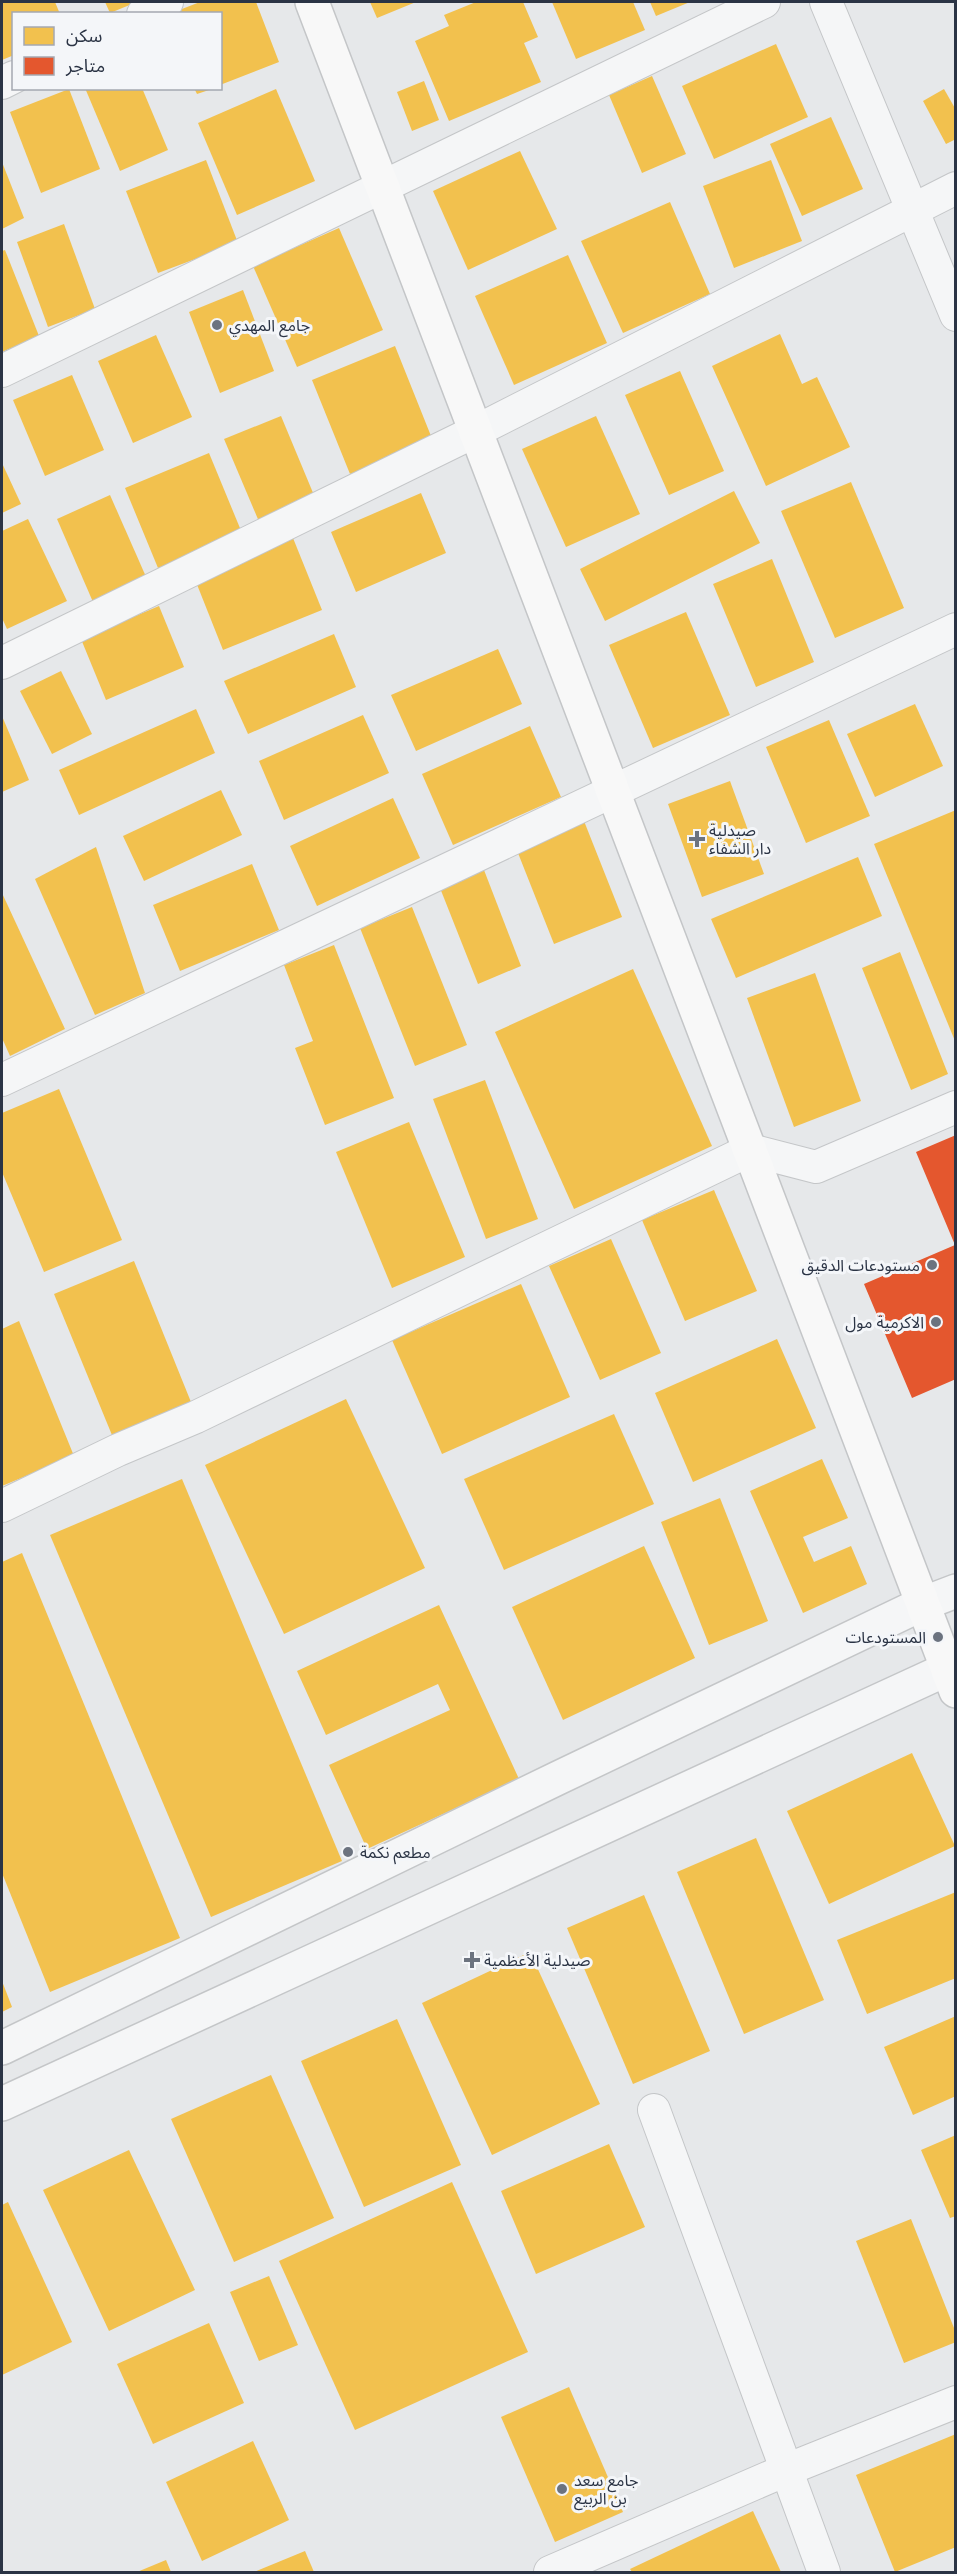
<svg xmlns="http://www.w3.org/2000/svg" width="957" height="2574" font-family="'Space Grotesk','Noto Sans Arabic',sans-serif">
	<style>
		.homes { fill: #f2c14e }
		.shops { fill: #e4572e }
		.lines { fill: none; stroke-linecap: round; stroke-linejoin: round }
		.minor-casing { stroke: #c4c6c8; stroke-width: 34 }
		.tertiary-casing { stroke: #c4c6c8; stroke-width: 36 }
		.secondary-casing { stroke: #c4c6c8; stroke-width: 36 }
		.minor { stroke: #f5f6f7; stroke-width: 32 }
		.tertiary { stroke: #f5f6f7; stroke-width: 33 }
		.secondary { stroke: #f8f8f8; stroke-width: 33 }
		.poi-dot { fill: #6c737f; stroke: #f4f6f9; stroke-width: 2 }
		.labels { text-anchor: middle; dominant-baseline: central; stroke-width: 6; stroke-linejoin: round; paint-order: stroke }
		.poi-label { font-size: 16px; fill: #2b3445; stroke: #f4f6f9; text-anchor: start }
	</style>
	<rect width="100%" height="100%" fill="#e6e8ea"/>
	<g class="homes">
		<polygon points="2,2 55,2 60,14 14,14 14,55 2,60"/>
		<polygon points="105,2 137,2 110,13"/>
		<polygon points="200,2 256,2 279,62 220,85 220,14 169,14"/>
		<polygon points="370,2 416,2 377,18"/>
		<polygon points="476,2 523,2 538,37 524,43 541,82 449,121 415,41 449,26 444,15"/>
		<polygon points="552,2 633,2 645,30 576,59"/>
		<polygon points="650,2 690,2 656,16"/>
		<polygon points="776,44 808,117 714,159 682,86"/>
		<polygon points="652,76 686,154 642,173 609,95"/>
		<polygon points="424,81 439,120 412,131 397,92"/>
		<polygon points="85,88 142,88 168,150 120,171"/>
		<polygon points="194,88 212,88 212,89 197,94"/>
		<polygon points="69,89 100,169 41,193 10,112"/>
		<polygon points="276,89 315,181 237,215 198,123"/>
		<polygon points="944,89 956,110 956,139 946,144 923,101"/>
		<polygon points="831,117 863,189 802,216 770,144"/>
		<polygon points="520,151 557,229 468,270 433,191"/>
		<polygon points="206,160 238,243 158,273 126,191"/>
		<polygon points="771,160 802,241 734,268 703,186"/>
		<polygon points="2,162 24,218 2,229"/>
		<polygon points="670,202 710,294 623,333 581,241"/>
		<polygon points="64,224 95,309 48,327 17,242"/>
		<polygon points="339,228 383,330 297,367 253,266"/>
		<polygon points="5,250 39,336 2,352 2,251"/>
		<polygon points="568,255 607,343 514,385 475,296"/>
		<polygon points="243,290 274,371 220,393 189,312"/>
		<polygon points="780,334 802,384 817,377 850,447 766,486 712,366"/>
		<polygon points="156,335 192,417 133,443 98,361"/>
		<polygon points="395,346 433,441 350,474 312,380"/>
		<polygon points="680,371 724,471 669,495 625,395"/>
		<polygon points="72,375 104,450 45,476 13,400"/>
		<polygon points="281,416 316,500 260,524 224,439"/>
		<polygon points="596,416 640,514 566,547 522,449"/>
		<polygon points="209,453 242,533 158,568 125,488"/>
		<polygon points="2,463 21,504 2,513"/>
		<polygon points="851,482 904,608 835,638 781,511"/>
		<polygon points="734,491 760,543 605,621 580,569"/>
		<polygon points="421,493 446,553 356,592 331,532"/>
		<polygon points="110,495 147,579 93,602 57,519"/>
		<polygon points="28,519 67,601 7,629 2,618 2,531"/>
		<polygon points="293,538 322,610 223,650 194,577"/>
		<polygon points="772,559 814,662 756,687 713,584"/>
		<polygon points="159,606 184,667 106,700 81,639"/>
		<polygon points="686,612 730,715 653,748 609,645"/>
		<polygon points="334,634 356,687 248,734 224,681"/>
		<polygon points="498,649 522,704 416,751 391,695"/>
		<polygon points="61,671 92,734 52,754 20,691"/>
		<polygon points="915,704 943,766 875,797 847,734"/>
		<polygon points="196,709 215,753 79,815 59,770"/>
		<polygon points="363,715 389,773 284,820 259,761"/>
		<polygon points="2,716 29,780 2,792"/>
		<polygon points="829,720 870,816 806,843 766,747"/>
		<polygon points="530,726 561,797 453,845 422,774"/>
		<polygon points="730,781 764,874 702,897 668,804"/>
		<polygon points="221,790 242,835 144,881 123,836"/>
		<polygon points="393,798 420,858 317,906 290,846"/>
		<polygon points="956,810 956,1041 955,1041 874,844"/>
		<polygon points="584,821 622,917 554,944 516,848"/>
		<polygon points="96,847 145,993 95,1015 35,879"/>
		<polygon points="858,857 882,916 736,978 711,919"/>
		<polygon points="252,864 279,930 180,971 153,905"/>
		<polygon points="484,870 521,966 478,984 440,888"/>
		<polygon points="2,893 65,1029 10,1056 2,1038"/>
		<polygon points="412,907 467,1045 415,1066 360,928"/>
		<polygon points="334,945 394,1098 325,1125 295,1048 313,1041 284,965"/>
		<polygon points="900,952 948,1074 911,1090 862,968"/>
		<polygon points="633,969 712,1146 574,1209 495,1032"/>
		<polygon points="815,973 861,1101 794,1127 747,998"/>
		<polygon points="485,1080 538,1219 486,1239 433,1099"/>
		<polygon points="59,1089 122,1240 44,1272 2,1172 2,1113"/>
		<polygon points="409,1122 465,1257 392,1288 336,1152"/>
		<polygon points="714,1190 757,1291 685,1321 642,1220"/>
		<polygon points="611,1239 661,1353 600,1380 549,1266"/>
		<polygon points="134,1261 193,1407 114,1440 54,1294"/>
		<polygon points="521,1284 570,1397 442,1454 392,1340"/>
		<polygon points="19,1321 74,1456 2,1486 2,1329"/>
		<polygon points="777,1339 816,1428 693,1482 655,1393"/>
		<polygon points="346,1399 425,1568 284,1634 205,1465"/>
		<polygon points="614,1414 654,1504 504,1570 464,1479"/>
		<polygon points="822,1459 848,1518 803,1537 814,1562 851,1546 867,1584 803,1613 750,1491"/>
		<polygon points="182,1479 342,1861 211,1917 50,1535"/>
		<polygon points="720,1498 768,1621 709,1645 661,1522"/>
		<polygon points="644,1546 695,1658 563,1720 512,1607"/>
		<polygon points="22,1553 180,1938 50,1992 2,1873 2,1562"/>
		<polygon points="439,1605 519,1779 367,1849 329,1765 450,1710 438,1684 326,1735 297,1671"/>
		<polygon points="912,1753 955,1846 829,1904 787,1811"/>
		<polygon points="756,1838 824,2000 744,2034 677,1872"/>
		<polygon points="956,1892 956,1978 867,2014 837,1940"/>
		<polygon points="644,1895 710,2051 633,2084 567,1928"/>
		<polygon points="530,1952 600,2104 492,2155 422,2003"/>
		<polygon points="2,1981 12,2007 2,2012"/>
		<polygon points="956,2016 956,2096 913,2115 884,2047"/>
		<polygon points="397,2019 461,2165 364,2207 301,2061"/>
		<polygon points="271,2075 334,2218 234,2262 171,2119"/>
		<polygon points="956,2135 956,2216 950,2218 921,2150"/>
		<polygon points="609,2144 645,2227 536,2274 501,2191"/>
		<polygon points="129,2150 195,2290 109,2331 43,2190"/>
		<polygon points="452,2182 528,2352 355,2430 279,2261"/>
		<polygon points="8,2202 72,2342 2,2375 2,2205"/>
		<polygon points="911,2219 956,2333 956,2342 904,2363 856,2241"/>
		<polygon points="269,2276 298,2345 259,2361 230,2292"/>
		<polygon points="209,2323 244,2403 153,2444 117,2364"/>
		<polygon points="569,2387 623,2512 555,2542 501,2417"/>
		<polygon points="956,2434 956,2547 895,2572 856,2475"/>
		<polygon points="253,2441 289,2520 202,2561 166,2482"/>
		<polygon points="753,2511 781,2572 632,2572 630,2569"/>
		<polygon points="305,2551 314,2572 254,2572"/>
		<polygon points="166,2560 171,2572 137,2572"/>
	</g>
	<polygon class="shops" points="956,1135 956,1379 912,1398 864,1284 955,1245 916,1152"/>
	<g class="lines">
		<defs>
			<g id="minor">
				<polyline points="826,2 956,315"/>
				<polyline points="143,14 167,2"/>
				<polyline points="2,83 14,77"/>
				<polyline points="2,371 764,2"/>
				<polyline points="2,663 476,431 956,188"/>
				<polyline points="2,1080 956,629"/>
				<polyline points="2,1506 118,1450 196,1417 750,1150 816,1167 956,1107"/>
				<polyline points="654,2110 824,2572"/>
				<polyline points="550,2572 786,2470 956,2402"/>
			</g>
			<g id="tertiary">
				<polyline points="2,2048 558,1778 922,1604 956,1591"/>
				<polyline points="2,2104 956,1665"/>
			</g>
			<polyline id="secondary" points="312,2 956,1691"/>
		</defs>
		<use href="#minor" class="minor-casing"/>
		<use href="#tertiary" class="tertiary-casing"/>
		<use href="#secondary" class="secondary-casing"/>
		<use href="#minor" class="minor"/>
		<use href="#tertiary" class="tertiary"/>
		<use href="#secondary" class="secondary"/>
	</g>
	<g class="poi-dot">
		<circle cx="217" cy="325" r="6"/>
		<path d="M694 830h6v6h6v6h-6v6h-6v-6h-6v-6h6z"/>
		<circle cx="932" cy="1265" r="6"/>
		<circle cx="936" cy="1322" r="6"/>
		<circle cx="938" cy="1637" r="6"/>
		<circle cx="348" cy="1852" r="6"/>
		<path d="M469 1951h6v6h6v6h-6v6h-6v-6h-6v-6h6z"/>
		<circle cx="562" cy="2489" r="6"/>
	</g>
	<g class="labels">
		<g class="poi-label">
			<text x="229" y="325">جامع المهدي</text>
			<text x="709" y="830">صيدلية<tspan x="709" dy="18">دار الشفاء</tspan></text>
			<text x="920" y="1265" text-anchor="end">مستودعات الدقيق</text>
			<text x="924" y="1322" text-anchor="end">الاكرمية مول</text>
			<text x="926" y="1637" text-anchor="end">المستودعات</text>
			<text x="360" y="1852">مطعم نكمة</text>
			<text x="484" y="1960">صيدلية الأعظمية</text>
			<text x="574" y="2480">جامع سعد<tspan x="574" dy="18">بن الربيع</tspan></text>
		</g>
	</g>
	<rect width="957" height="2574" fill="none" stroke="#2b3445" stroke-width="6"/>
	<rect x="12" y="12" width="210" height="78" fill="#f4f6f9" stroke="#a4a8b1" stroke-width="1.5"/>
	<rect x="24" y="27" width="30" height="18" fill="#f2c14e" stroke="#a4a8b1" stroke-width="1.5"/>
	<text x="66" y="42" font-size="18" fill="#2b3445">سكن</text>
	<rect x="24" y="57" width="30" height="18" fill="#e4572e" stroke="#a4a8b1" stroke-width="1.5"/>
	<text x="66" y="72" font-size="18" fill="#2b3445">متاجر</text>
</svg>
